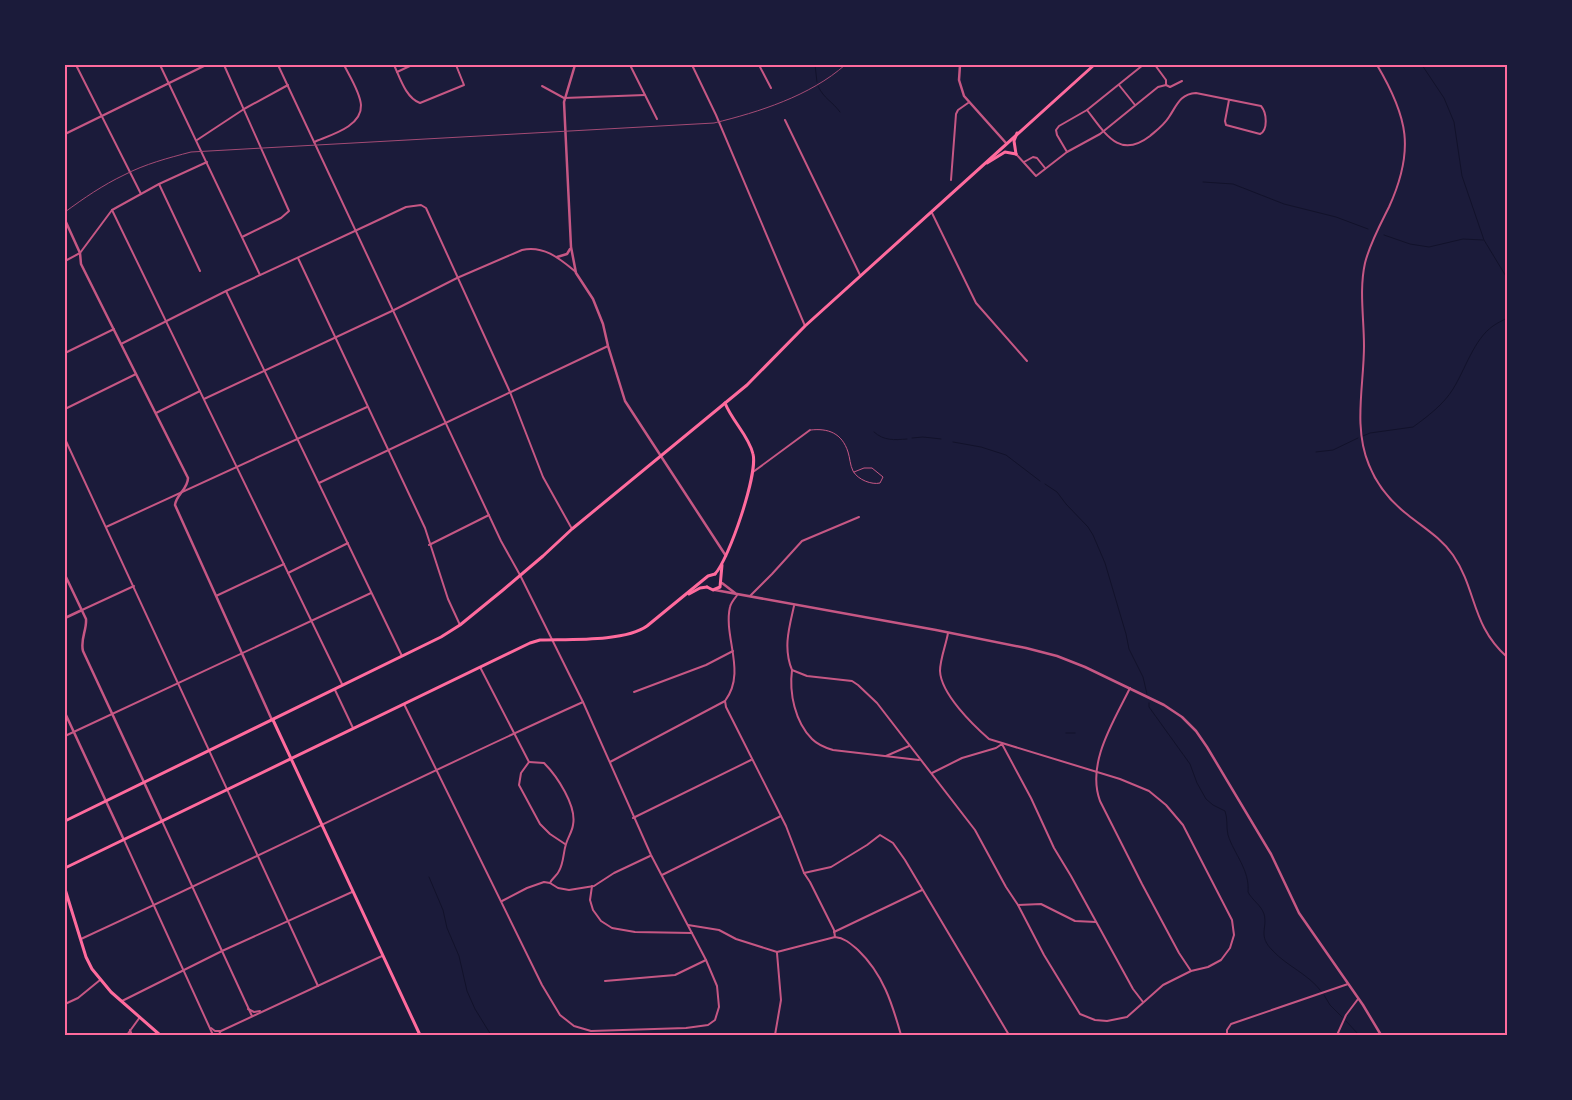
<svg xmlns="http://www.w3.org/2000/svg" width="1572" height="1100" font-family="Barlow,sans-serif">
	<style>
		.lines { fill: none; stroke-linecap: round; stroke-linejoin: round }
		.stream { stroke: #12122b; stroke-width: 1 }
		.service { stroke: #c65784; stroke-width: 1 }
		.minor { stroke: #c65784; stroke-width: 2 }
		.tertiary { stroke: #c65784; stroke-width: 2.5 }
		.secondary { stroke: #ff6b9d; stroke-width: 3 }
		.primary { stroke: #ff6b9d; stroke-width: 3 }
		.trunk { stroke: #ff6b9d; stroke-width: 3 }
		.rail { stroke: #a44b75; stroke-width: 1 }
		.neatline { fill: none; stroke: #ff6b9d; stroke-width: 2 }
	</style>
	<rect width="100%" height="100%" fill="#1b1b3a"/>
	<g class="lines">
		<g class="stream">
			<polyline points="815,65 817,82"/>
			<polyline points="1422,65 1444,98 1454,122 1462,176 1484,240 1507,278"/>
			<path d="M818 86C824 99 832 101 840 112"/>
			<polyline points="1203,182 1233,184 1284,204 1336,217 1368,229"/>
			<polyline points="1384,235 1410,244 1429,247 1463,239 1483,240"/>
			<path d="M874 432C884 441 894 440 907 439"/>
			<path d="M1363 436 1370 433 1413 427C1427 417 1444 404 1453 389 1465 370 1474 339 1493 326 1497 323 1502 321 1507 318"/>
			<polyline points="912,438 923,437 941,439"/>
			<polyline points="953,442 981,447 1006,455 1040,481"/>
			<polyline points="1316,452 1333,450 1358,438"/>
			<polyline points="1045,484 1057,492 1066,504 1088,527 1093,535 1105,563 1126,634 1129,649 1143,677 1147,694"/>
			<path d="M1149 703V707L1190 764 1197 783 1206 799 1213 805 1225 811C1228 819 1226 827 1228 835 1234 854 1250 870 1248 892 1252 900 1261 905 1264 914 1268 929 1257 935 1273 951 1287 966 1308 974 1321 991"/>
			<polyline points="1066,733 1075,733"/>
			<polyline points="429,877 443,910 447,928 459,956 467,991 475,1009 491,1035"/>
			<polyline points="1324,995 1330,1005 1342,1017"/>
			<polyline points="1346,1021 1359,1035"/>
		</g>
		<path class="service" d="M811 430C828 428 842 433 848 452 850 458 850 465 853 471 858 480 872 485 880 483L883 477 872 468H864L854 472"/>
		<g class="minor">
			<polyline points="76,65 141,194"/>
			<polyline points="160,65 260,275"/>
			<polyline points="224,65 289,211 281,218 242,237"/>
			<polyline points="278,65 501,541 520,575 583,702 651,855 706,960 717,986 719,1007 715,1020 708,1025 686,1028 591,1031 574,1026 560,1015 542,985 404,704"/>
			<path d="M394 65C400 78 406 98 420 103L464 85 456 65"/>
			<polyline points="630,65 657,119"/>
			<polyline points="692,65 716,115 805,326"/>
			<polyline points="759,65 771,88"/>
			<polyline points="1155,65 1166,80 1166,85"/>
			<path d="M1377 65C1408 117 1415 150 1389 207 1380 225 1370 243 1365 263 1359 290 1364 318 1364 346 1364 385 1353 427 1369 465 1377 485 1391 502 1408 515 1424 528 1440 537 1453 555 1477 590 1471 625 1507 657"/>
			<polyline points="397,72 412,65"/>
			<polyline points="1119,85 1135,105"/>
			<polyline points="542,86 564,98 645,95"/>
			<path d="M1087 110C1105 133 1119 160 1150 136 1157 130 1164 125 1169 117 1177 105 1180 94 1196 93L1261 106C1267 113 1268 130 1260 134L1226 125 1225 121 1229 100"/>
			<polyline points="785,120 860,275"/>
			<polyline points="197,140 244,109 288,85"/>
			<path d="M314 142C330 135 362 127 361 105 360 92 350 77 344 65"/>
			<polyline points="1067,152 1057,135 1056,130 1059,126 1087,110 1143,65"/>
			<polyline points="1016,154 1036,176 1067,152 1100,134 1158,87 1166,85 1170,87 1182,81"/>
			<polyline points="1024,162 1033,157 1037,158 1045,168"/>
			<polyline points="951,180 956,114 958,110 968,103"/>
			<polyline points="159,184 200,271"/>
			<polyline points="112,210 342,684"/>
			<polyline points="932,213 976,303 1027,361"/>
			<polyline points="298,258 425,528 448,599 460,625"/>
			<polyline points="65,261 80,253 112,210 159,184 207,162"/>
			<polyline points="226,291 402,656"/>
			<polyline points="121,344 226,291 372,223 406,207 421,205 426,208 510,392 543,477 572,529"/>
			<polyline points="65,353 114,329"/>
			<path d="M204 399 394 310 457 278 522 250C544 245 560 259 576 272"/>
			<polyline points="65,409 136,374"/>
			<polyline points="156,413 200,391"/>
			<polyline points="65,439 318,986"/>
			<polyline points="753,472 810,430"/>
			<polyline points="319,483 608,346"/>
			<polyline points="106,527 367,407"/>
			<polyline points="429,545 489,515"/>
			<polyline points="288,573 348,543"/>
			<polyline points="216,596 284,564"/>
			<polyline points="750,596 772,574 802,541 859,517"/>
			<path d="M794 606C789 628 783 648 792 670L807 676 852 681 858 685 877 703 975 830 1006 887 1018 905 1044 955 1080 1014 1095 1020 1107 1021 1127 1017 1163 985 1191 971 1208 967 1221 960 1230 948 1234 935 1232 920 1183 825 1166 805 1149 791 1120 779 989 739C973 725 941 694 940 671 940 659 946 645 948 633"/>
			<polyline points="82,610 134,586"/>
			<polyline points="480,667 529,762"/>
			<path d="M792 670C789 693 795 722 812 739 818 745 826 748 833 750L919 760"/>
			<path d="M1130 688C1114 721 1086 763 1100 801L1142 884 1179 953 1191 971"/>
			<polyline points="335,690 353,728"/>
			<polyline points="634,692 706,665 733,651"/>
			<polyline points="725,701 726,707 786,826 804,873 810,882 834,930 835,937"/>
			<polyline points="65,736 371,593"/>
			<polyline points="886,756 909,746"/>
			<path d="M529 762 544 763C557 776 577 806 573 825 572 832 568 837 566 844 563 853 564 862 559 871 557 876 552 878 550 883"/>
			<polyline points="529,762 521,773 519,785 540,824 550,834 565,844"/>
			<path d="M610 762 725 701C747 672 723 637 730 607 731 602 735 598 738 594"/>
			<polyline points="932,773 962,758 996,748 1002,744 1031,798 1054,848 1071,876 1133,989 1143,1002"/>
			<polyline points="633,818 751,760"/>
			<polyline points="162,821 252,1016"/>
			<polyline points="124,840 213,1035"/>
			<polyline points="804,873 831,867 867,845 880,835 893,843 905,860 1009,1035"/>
			<polyline points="662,875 781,816"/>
			<polyline points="592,886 590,900 593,910 601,921 612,928 635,932 692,933"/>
			<polyline points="502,901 527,888 544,882 550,883 558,888 569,890 594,886 614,873 650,856"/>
			<polyline points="1018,905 1041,904 1075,921 1096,922"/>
			<path d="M688 925 719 930 736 939 777 952 835 937C845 938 851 944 858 950 883 974 892 1003 901 1035"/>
			<polyline points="834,932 922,890"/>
			<path d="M81 939C249 862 414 778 583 702"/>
			<polyline points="605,981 675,975 706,960"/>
			<polyline points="122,1001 222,951 352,892"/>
			<polyline points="65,1004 78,998 100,980"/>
			<polyline points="248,1009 254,1012 260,1011"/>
			<polyline points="211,1028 215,1031 220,1031"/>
			<polyline points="130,1030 132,1035"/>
			<polyline points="127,1035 140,1017"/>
			<polyline points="218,1035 221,1031 382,956"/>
			<polyline points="775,1035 781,1000 777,953"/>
			<polyline points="1227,1035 1227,1030 1231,1024 1348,984"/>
			<polyline points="1337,1035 1346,1015 1358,999"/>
		</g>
		<g class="tertiary">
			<polyline points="575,65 564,102 571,247 576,273 593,299 603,324 608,346 625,401 726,556"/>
			<polyline points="960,65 959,80 964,96 1006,143"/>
			<polyline points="65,134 206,65"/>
			<path d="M65 220 80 253 81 264 188 478C188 489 176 495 175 505L272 720"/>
			<polyline points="557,257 567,254 570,249"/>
			<path d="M65 575 86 619C87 630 80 639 83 651L162 821"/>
			<polyline points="722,583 735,593"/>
			<polyline points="715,590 936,630 1026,648 1057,656 1085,667 1164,705 1182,717 1196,731 1207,747 1271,854 1299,913 1363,1005 1381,1035"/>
			<polyline points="65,618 82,610"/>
			<polyline points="65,713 124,840"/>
		</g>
		<g class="secondary">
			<path d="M715 574C729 559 758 474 753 454 749 436 732 421 725 403"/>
			<polyline points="707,587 713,590 720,587 722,565"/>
			<polyline points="689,594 700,588 707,587"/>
			<polyline points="273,720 420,1035"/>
			<path d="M65 868 530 643 540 640C568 639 625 642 647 626L708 576 715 574"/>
		</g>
		<g class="primary">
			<polyline points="1016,154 1014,141 1017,133"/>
			<polyline points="987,163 1005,152 1016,154"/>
			<polyline points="65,821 441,637 460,625 503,590 543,556 572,529 747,385 805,326 1094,65"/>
		</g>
		<polyline class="trunk" points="65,889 86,957 92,969 111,992 160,1035"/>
		<path class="rail" d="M65 212C84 198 103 185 124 175 145 164 168 158 191 152L714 123C759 112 810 96 845 65"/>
	</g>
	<rect width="1572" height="1100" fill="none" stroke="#1b1b3a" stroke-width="132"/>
	<rect x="66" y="66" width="1440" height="968" class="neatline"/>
</svg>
